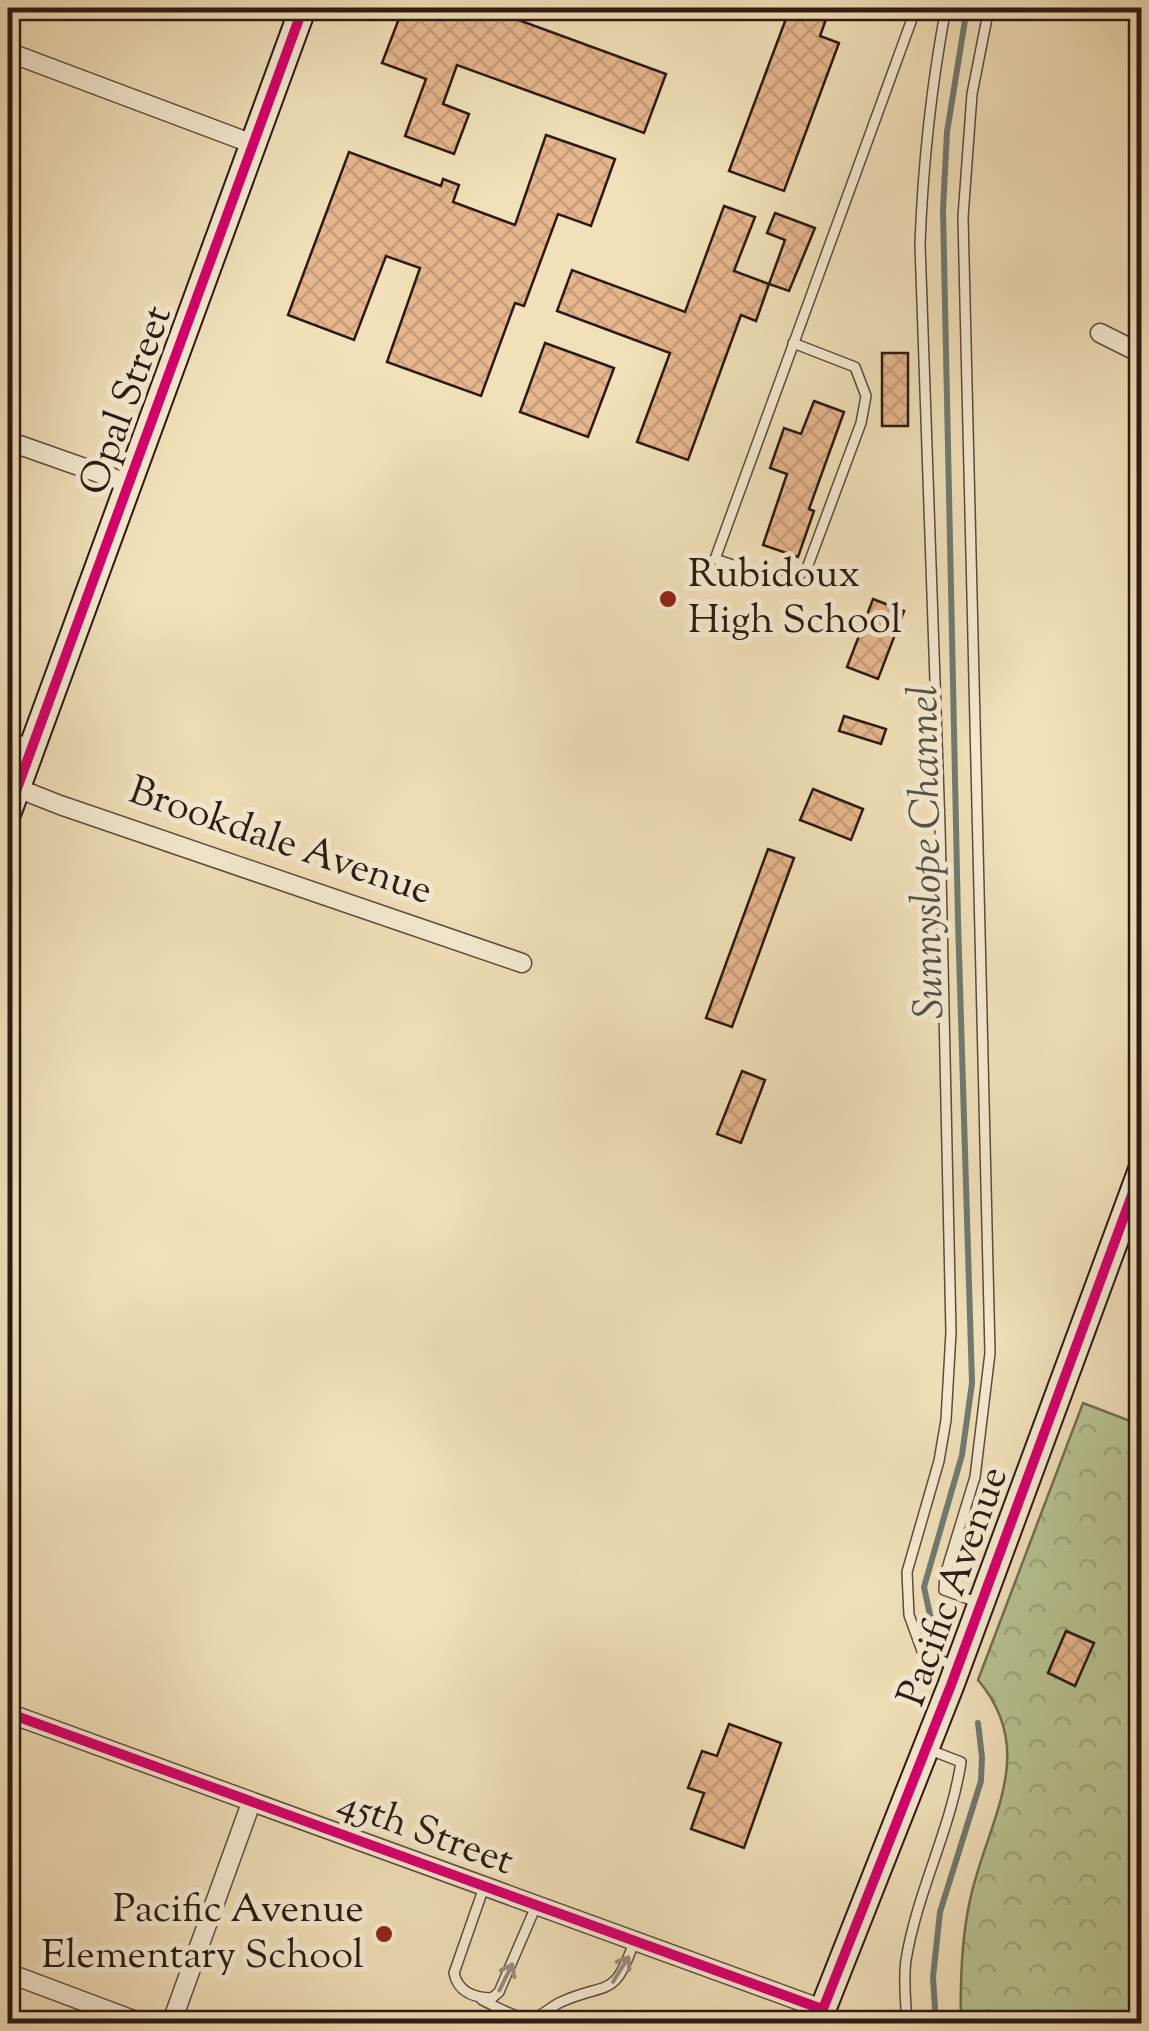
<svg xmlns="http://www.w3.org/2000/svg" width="1149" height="2031" font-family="'Sorts Mill Goudy',serif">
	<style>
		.forest { fill: url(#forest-crowns); stroke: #726e52; stroke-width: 2.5 }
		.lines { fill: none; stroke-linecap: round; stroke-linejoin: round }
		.stream { stroke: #6f7b71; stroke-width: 6 }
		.building { fill: url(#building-cross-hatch); stroke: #2c1913; stroke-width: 2.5 }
		.lane-casing { stroke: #5d4b3c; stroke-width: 12 }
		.street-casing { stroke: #5d4b3c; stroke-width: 21 }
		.secondary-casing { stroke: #2c1913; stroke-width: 29 }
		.lane { stroke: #f6ebd2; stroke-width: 9 }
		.street { stroke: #f6ebd2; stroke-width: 18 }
		.secondary { stroke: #f6ebd2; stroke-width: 25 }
		.cycleway-casing { stroke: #f6ebd2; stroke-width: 16 }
		.cycleway { stroke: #d6006c; stroke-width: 10 }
		.oneway { stroke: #9b8c7c }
		.poi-dot { fill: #8f2418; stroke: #f6ebd2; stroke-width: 4 }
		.labels { text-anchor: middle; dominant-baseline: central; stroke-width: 10; stroke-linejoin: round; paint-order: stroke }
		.street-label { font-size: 40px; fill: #2c1913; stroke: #f6ebd2 }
		.poi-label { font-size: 40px; fill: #2c1913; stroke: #f6ebd2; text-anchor: start }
		.water-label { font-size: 42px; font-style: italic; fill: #53524a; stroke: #f6ebd2 }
	</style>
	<defs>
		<pattern id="forest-crowns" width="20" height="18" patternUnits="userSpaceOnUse" patternTransform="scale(2.5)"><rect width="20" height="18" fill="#b8c391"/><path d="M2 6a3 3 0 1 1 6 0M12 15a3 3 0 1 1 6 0" fill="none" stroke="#9ea77c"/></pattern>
		<pattern id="building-cross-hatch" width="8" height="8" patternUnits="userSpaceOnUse" patternTransform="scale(2.5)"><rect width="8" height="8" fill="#e7b78e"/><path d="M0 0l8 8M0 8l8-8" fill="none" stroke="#c69d7a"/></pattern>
	</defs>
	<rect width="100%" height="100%" fill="#f1e0b9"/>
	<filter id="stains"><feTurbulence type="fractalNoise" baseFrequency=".002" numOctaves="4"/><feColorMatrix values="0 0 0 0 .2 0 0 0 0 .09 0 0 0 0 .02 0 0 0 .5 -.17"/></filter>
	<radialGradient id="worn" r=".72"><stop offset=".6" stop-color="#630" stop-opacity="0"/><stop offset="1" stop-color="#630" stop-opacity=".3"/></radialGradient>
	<path class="forest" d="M1083 1403 1141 1425V2023L961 2024C960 1982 961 1941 970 1900 987 1821 1040 1753 978 1680Z"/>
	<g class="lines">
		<g class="stream">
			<polyline points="933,1629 924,1587 962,1455 972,1383 958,920 943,210 947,132 967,8"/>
			<polyline points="936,2024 933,1977 940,1912 981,1781 982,1757 978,1723"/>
		</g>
	</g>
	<g class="building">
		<polygon points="403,8 486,8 666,74 644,133 457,65 443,104 469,114 454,154 405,136 426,79 382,63"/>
		<polygon points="790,8 830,8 820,36 839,43 784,191 729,171"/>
		<polygon points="546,135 615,159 591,226 558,214 524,306 515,303 481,396 387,362 420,268 386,256 354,340 288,315 349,152 441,186 443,179 459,185 453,202 515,225"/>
		<polygon points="724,206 755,217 734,271 769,284 756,321 741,315 688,460 637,442 670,353 557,311 572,270 685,312"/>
		<polygon points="775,213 815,228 789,291 769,284 785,240 767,233"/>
		<polygon points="545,343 614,368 588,437 520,412"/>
		<rect x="882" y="353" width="26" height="73"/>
		<polygon points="814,401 844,412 809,509 814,511 798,557 763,545 787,474 770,468 784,428 801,434"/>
		<polygon points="873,599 904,611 878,679 847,667"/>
		<polygon points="844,716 886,729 881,744 839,731"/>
		<polygon points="813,789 863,809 851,840 800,820"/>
		<polygon points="768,849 794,858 732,1027 706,1018"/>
		<polygon points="742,1071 765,1080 741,1143 717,1134"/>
		<polygon points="1066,1631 1094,1643 1075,1686 1048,1673"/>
		<polygon points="729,1724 781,1743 744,1848 691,1829 704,1793 688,1788 702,1751 717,1756"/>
	</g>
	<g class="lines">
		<defs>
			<g id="lane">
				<path d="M946 8C931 87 923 163 920 244L940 827 951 1332 946 1420 939 1461 907 1572 909 1615 922 1651 955 1667"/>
				<polyline points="793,343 855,367 866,396 861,423 807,568 795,579 780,581 715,559 916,8"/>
				<polyline points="979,1603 944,1590 945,1575 975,1477 990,1353 963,217 972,94 989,8"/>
				<path d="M484 1887 454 1973C458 1992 474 1998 492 1998L499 1992 536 1906"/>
				<path d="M482 2000C495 2006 511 2016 526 2018 540 2020 549 2007 561 2002 608 1981 614 2000 634 1942"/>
				<path d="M907 2024C906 2003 903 1980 906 1960 917 1892 951 1829 961 1762L930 1750"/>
			</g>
			<g id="street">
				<polyline points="8,52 253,144"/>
				<polyline points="1100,333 1142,354"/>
				<polyline points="8,441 130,484"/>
				<polyline points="8,741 31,750"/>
				<polyline points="17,788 60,805 522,963"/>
				<polyline points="8,1713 822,2009"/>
				<polyline points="8,1973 144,2024"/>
				<polyline points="171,2024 251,1803"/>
			</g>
			<g id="secondary">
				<polyline points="8,813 303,8"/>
				<polyline points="817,2024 951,1685 1142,1168"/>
			</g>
		</defs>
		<use href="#lane" class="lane-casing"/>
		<use href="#street" class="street-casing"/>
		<use href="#secondary" class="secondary-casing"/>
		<use href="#lane" class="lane"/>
		<use href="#street" class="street"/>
		<use href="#secondary" class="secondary"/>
		<defs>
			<g id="cycleway">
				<polyline points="8,813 303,8"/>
				<polyline points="8,1713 822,2009"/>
				<polyline points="817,2024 951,1685 1142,1168"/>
			</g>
		</defs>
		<use href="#cycleway" class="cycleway-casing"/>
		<use href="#cycleway" class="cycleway"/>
	</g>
	<defs><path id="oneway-shaft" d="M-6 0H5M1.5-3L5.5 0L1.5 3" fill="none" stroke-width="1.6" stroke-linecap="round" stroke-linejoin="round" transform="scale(2.5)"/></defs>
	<g class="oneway">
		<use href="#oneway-shaft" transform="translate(621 1969) rotate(-58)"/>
		<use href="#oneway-shaft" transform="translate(506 1977) rotate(-64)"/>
	</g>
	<g class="poi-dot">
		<circle cx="668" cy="599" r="10"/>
		<circle cx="384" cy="1934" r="10"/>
	</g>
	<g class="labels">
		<g class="street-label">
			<text transform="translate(128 401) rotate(-70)">Opal Street</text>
			<text transform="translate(280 843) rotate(19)">Brookdale Avenue</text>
			<text transform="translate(955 1587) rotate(-70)">Pacific Avenue</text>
			<text transform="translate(425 1834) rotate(20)">45th Street</text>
		</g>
		<g class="poi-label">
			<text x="688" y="576">Rubidoux<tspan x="688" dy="46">High School</tspan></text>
			<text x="364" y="1911" text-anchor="end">Pacific Avenue<tspan x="364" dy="46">Elementary School</tspan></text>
		</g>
		<g class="water-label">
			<text transform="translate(929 852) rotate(-91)">Sunnyslope Channel</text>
		</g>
	</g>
	<rect width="1149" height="2031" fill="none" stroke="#f1e0b9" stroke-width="40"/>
	<rect x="10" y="10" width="1129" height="2011" fill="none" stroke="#2c1913" stroke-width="5"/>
	<rect x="20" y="20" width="1109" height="1991" fill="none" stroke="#2c1913" stroke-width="2.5"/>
	<rect width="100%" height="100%" filter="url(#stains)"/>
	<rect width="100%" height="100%" fill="url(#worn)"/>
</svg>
